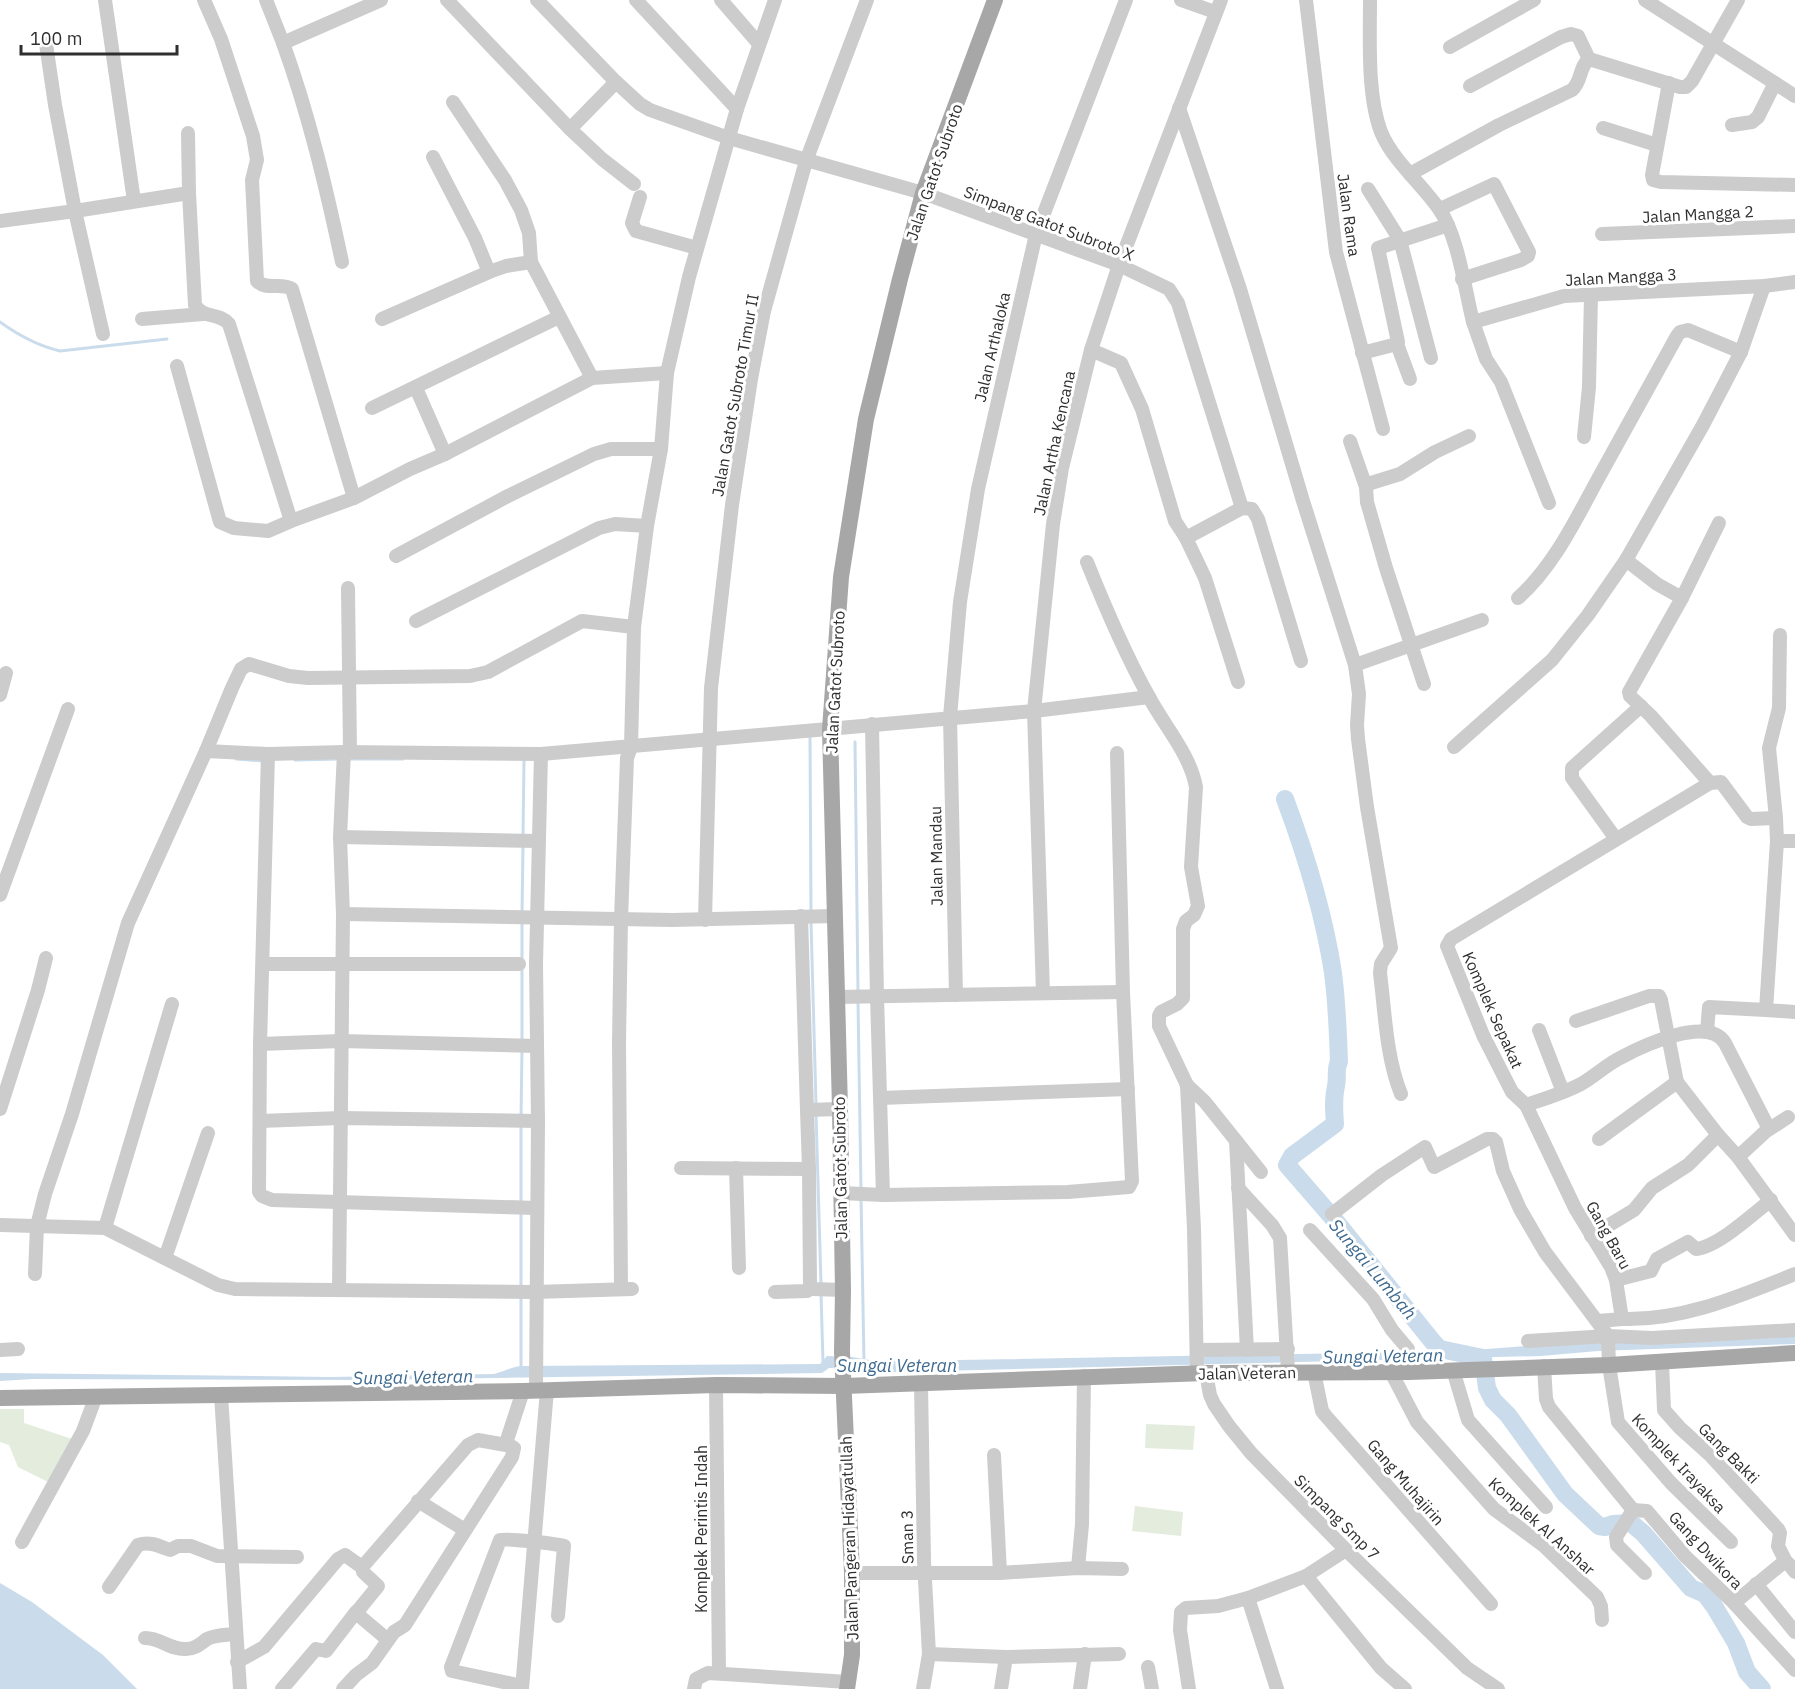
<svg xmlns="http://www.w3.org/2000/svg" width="1795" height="1689" font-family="'IBM Plex Sans',sans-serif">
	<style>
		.green { fill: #e4ecdd }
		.water { fill: #cadceb }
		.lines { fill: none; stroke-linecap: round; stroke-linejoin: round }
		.stream { stroke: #cadceb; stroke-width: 3 }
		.river { stroke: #cadceb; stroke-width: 18 }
		.minor { stroke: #ccc; stroke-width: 14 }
		.major { stroke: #a7a7a7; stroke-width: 16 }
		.labels { text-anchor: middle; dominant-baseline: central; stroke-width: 6; stroke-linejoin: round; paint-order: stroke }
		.street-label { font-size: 16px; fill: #2f2f2f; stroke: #fff }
		.water-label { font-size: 18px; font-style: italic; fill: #3e6a90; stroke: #fff }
	</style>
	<rect width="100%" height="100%" fill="#fff"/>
	<g class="green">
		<polygon points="0,1409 24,1409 24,1423 72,1439 50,1483 18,1467 9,1445 0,1442"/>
		<polygon points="1146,1424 1195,1426 1193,1450 1145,1448"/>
		<polygon points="1135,1506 1183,1512 1181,1536 1132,1531"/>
	</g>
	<g class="water">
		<path d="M1795 1331V1344L1598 1351 1541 1356 858 1373 853 1367 829 1368 822 1373 362 1380 33 1379 0 1381V1373L330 1377 494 1374C503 1372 511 1367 521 1366L820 1364 827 1356 852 1357 875 1361 958 1360 1460 1351 1576 1342Z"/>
		<polygon points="0,1583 32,1602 103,1655 137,1689 0,1689"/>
	</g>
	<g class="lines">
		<g class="stream">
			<path d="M0 322C18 335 38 346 60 351L167 339"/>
			<polyline points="810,736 811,912"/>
			<polyline points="855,742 858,992"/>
			<polyline points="236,759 265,761"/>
			<polyline points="346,759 403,759"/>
			<polyline points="295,760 340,759"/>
			<polyline points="523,836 524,760"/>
			<polyline points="522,914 523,845"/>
			<polyline points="811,922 816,1104"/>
			<polyline points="522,962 522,920"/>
			<polyline points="858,1002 861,1190"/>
			<polyline points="522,1043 522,968"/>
			<polyline points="816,1114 821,1284"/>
			<polyline points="521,1118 522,1049"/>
			<polyline points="861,1197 864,1361"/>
			<polyline points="521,1205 521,1124"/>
			<polyline points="521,1289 521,1211"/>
			<polyline points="821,1294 823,1362"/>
			<polyline points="521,1295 521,1370"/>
		</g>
		<path class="river" d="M1285 799C1306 855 1324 914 1333 973 1337 1003 1338 1032 1339 1062 1335 1069 1338 1077 1336 1086 1333 1099 1334 1110 1335 1124L1292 1156 1287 1165 1333 1218 1433 1342 1440 1349 1483 1358 1487 1388 1493 1400 1508 1415 1565 1494 1599 1526 1605 1527 1613 1524 1631 1523 1643 1533 1691 1588 1705 1594 1714 1606 1736 1643 1747 1672 1762 1689"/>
		<g class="minor">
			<polyline points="105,0 134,201"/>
			<path d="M204 0 221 39 253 136 257 160 252 180 257 281C266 291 281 282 292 289L354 498"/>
			<polyline points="266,0 283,43"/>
			<polyline points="447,0 570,129 616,82"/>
			<polyline points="537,0 616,82 640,104 650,110 729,138 923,193 1119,265 1169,289 1178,303 1242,508 1252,509 1258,519 1301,661"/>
			<polyline points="636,0 737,109"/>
			<polyline points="721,0 759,44"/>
			<polyline points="1181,0 1215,12"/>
			<polyline points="1306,0 1336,252 1383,429"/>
			<path d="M1370 0C1370 40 1367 95 1381 132 1393 161 1421 183 1439 209 1458 235 1465 290 1473 322L1564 296 1764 286 1795 282"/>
			<polyline points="1645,0 1795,96"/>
			<polyline points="46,44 55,105 75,211 189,193"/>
			<polyline points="1450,47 1534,0"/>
			<polyline points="1669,83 1652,175 1653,180 1661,182 1795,185"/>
			<polyline points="1470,86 1561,37 1571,34 1578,36 1589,59 1680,87 1686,87 1692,81 1738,0"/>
			<polyline points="453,102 505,180 521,210 529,233 531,262 592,378"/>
			<path d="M1179 108 1240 289 1303 501 1355 665 1359 694 1357 725 1358 739 1367 807 1391 948 1381 964 1380 973C1385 1012 1386 1057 1401 1094"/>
			<polyline points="1732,125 1752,122 1758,117 1775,83"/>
			<polyline points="1603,128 1657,145"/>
			<polyline points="570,129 602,159 634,184"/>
			<path d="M188 133 189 193 195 305C203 319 219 312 229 324L291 521"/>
			<polyline points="433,157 475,238 489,272"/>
			<path d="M1410 174 1499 125 1572 90C1582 81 1579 67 1589 59"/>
			<polyline points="1368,189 1400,240 1431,358"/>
			<polyline points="640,197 632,223 636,231 697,248"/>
			<polyline points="1440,209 1494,184 1529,252 1528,256 1521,260 1462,279"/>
			<polyline points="0,221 75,211 103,334"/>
			<polyline points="1602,234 1795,226"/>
			<path d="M342 262C326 187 309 115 283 43L381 0"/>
			<polyline points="142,319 203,314"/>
			<polyline points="382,319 489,272 506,266 531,262"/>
			<polyline points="1473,322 1486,359 1501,382 1549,503"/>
			<polyline points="1397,344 1410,379"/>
			<polyline points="1091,350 1121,363 1142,409 1175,521 1186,538 1242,508"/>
			<polyline points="1362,353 1397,344 1398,342 1378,248 1448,225"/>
			<polyline points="177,366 220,522 234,528 268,531 291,521 354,498 410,469 445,454 592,378 667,373"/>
			<polyline points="416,388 445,454"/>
			<polyline points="372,408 559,317"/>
			<polyline points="1584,437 1589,387 1591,295"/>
			<polyline points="1350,441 1366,487"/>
			<polyline points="1186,538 1205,578 1238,682"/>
			<polyline points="396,556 508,496 594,454 611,449 661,449"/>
			<polyline points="1626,560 1657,584 1682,598 1629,692 1630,696 1651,716 1710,783"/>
			<path d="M1087 562C1105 607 1125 654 1149 697 1165 727 1190 754 1196 787L1191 867 1198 906 1194 915 1186 921 1183 929V998L1177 1004 1161 1012 1159 1016V1026L1187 1085 1194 1229 1197 1373"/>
			<polyline points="348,588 350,752"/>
			<path d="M1518 598C1554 566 1576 519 1599 477 1625 430 1651 383 1677 336L1680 332 1688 330 1741 352"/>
			<polyline points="1682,598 1719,523"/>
			<polyline points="416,621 599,528 615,524 647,526"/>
			<polyline points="1780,635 1779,708 1769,748 1776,818 1777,841 1766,1010 1795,1012"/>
			<polyline points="1355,665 1482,620"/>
			<polyline points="1424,684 1386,568 1367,502 1366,487 1371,483 1400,474 1435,452 1469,436"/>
			<polyline points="0,695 6,673"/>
			<polyline points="872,724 877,997 883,1195"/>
			<polyline points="1454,747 1552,660 1588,615 1626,560 1703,425 1741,352 1764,286"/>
			<polyline points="206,751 268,754 344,752 541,754 1034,711 1149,697"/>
			<polyline points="268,754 260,1044 259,1192 262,1196 272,1200 537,1208"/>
			<polyline points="340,837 539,841"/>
			<polyline points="1616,839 1572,778 1572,768 1641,706"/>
			<polyline points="1777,841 1795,841"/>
			<polyline points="0,895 68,709"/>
			<polyline points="343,914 672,920 835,916"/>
			<polyline points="801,916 807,1110 840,1109"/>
			<polyline points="705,920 711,688 732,505 751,379 764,311 806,161 867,0"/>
			<polyline points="263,964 519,964"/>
			<polyline points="1043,993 1034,711 1053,524 1062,468 1091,350 1119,265 1221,0"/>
			<polyline points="956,995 950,717 960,602 978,489 1036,234 1126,0"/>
			<polyline points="837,997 1123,992"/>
			<polyline points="1576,1021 1649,996 1659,996 1661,1000 1677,1082 1718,1135 1738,1157 1795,1235"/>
			<polyline points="1539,1030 1563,1092"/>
			<polyline points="1707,1032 1709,1007 1766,1010"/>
			<polyline points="260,1044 341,1041 537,1046"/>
			<polyline points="1187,1085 1205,1102 1261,1172"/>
			<polyline points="880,1098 1128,1089"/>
			<polyline points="1526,1105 1575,1208 1611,1267 1616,1280 1622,1319 1598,1321"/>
			<polyline points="0,1109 38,990 46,958"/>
			<polyline points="260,1121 341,1118 538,1121"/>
			<path d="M1769 1129 1725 1043C1708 1015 1642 1046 1620 1058 1606 1065 1595 1076 1581 1084 1564 1093 1544 1099 1526 1105L1512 1092 1483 1035 1447 946 1451 939 1710 783 1721 782 1747 817 1751 819 1776 818"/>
			<polyline points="1599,1139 1677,1082"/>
			<polyline points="1236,1141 1247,1350"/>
			<polyline points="1738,1157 1765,1132 1788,1117"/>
			<polyline points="681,1168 809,1169 807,1110"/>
			<polyline points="736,1168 739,1268"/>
			<polyline points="809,1169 810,1286 813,1289 843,1290"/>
			<polyline points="1238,1188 1272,1225 1280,1238 1288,1372"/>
			<polyline points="841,1193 883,1195 1068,1192 1129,1187 1132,1181 1123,992 1117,753"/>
			<polyline points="1332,1214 1382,1175 1425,1147 1434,1167 1487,1139 1493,1139 1496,1142 1503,1171 1520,1209 1545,1252 1608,1336 1609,1365 1618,1422 1671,1483 1731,1542"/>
			<polyline points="0,1225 105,1228 218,1285 235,1289 535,1292 632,1289"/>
			<polyline points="105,1228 172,1004"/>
			<polyline points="1310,1230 1373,1299 1392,1330 1408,1349 1409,1372"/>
			<polyline points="1591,1236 1634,1210 1652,1188 1688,1165 1718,1135"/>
			<polyline points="165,1258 208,1133"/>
			<polyline points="35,1274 37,1226 45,1194 72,1114 128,923 206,751 232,688 241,669 249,664 289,676 308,678 470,676 488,672 582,621 634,627"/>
			<path d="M1616 1280 1651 1271 1657 1259 1688 1242 1696 1249C1718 1247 1753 1214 1771 1200"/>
			<polyline points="339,1289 343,914 340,837 344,752"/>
			<polyline points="621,1289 619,1042 621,919 627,758 631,747 634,627 647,526 661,449 667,373 689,277 737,109 775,0"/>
			<polyline points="775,1292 807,1291 812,1288"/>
			<path d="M1622 1319C1683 1321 1740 1296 1795 1274"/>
			<polyline points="1528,1341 1608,1336 1652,1338 1795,1330"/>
			<polyline points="0,1350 18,1349"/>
			<polyline points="1197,1350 1288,1349"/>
			<polyline points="1662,1362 1664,1410 1680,1428 1710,1455 1778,1529 1780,1533 1778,1546 1786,1562"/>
			<polyline points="1544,1366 1546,1399 1549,1407 1633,1510 1647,1511 1685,1556 1734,1603 1795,1670"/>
			<polyline points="1453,1370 1468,1420 1546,1507"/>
			<polyline points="1314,1372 1322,1411 1325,1415 1491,1604"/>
			<polyline points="1391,1372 1417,1422 1494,1509 1543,1545 1597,1597 1601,1606 1602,1620"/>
			<polyline points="1206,1373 1210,1395 1214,1404 1229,1426 1251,1453 1346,1550 1467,1668 1498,1689"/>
			<polyline points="921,1384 924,1561 929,1654 923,1689"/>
			<polyline points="716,1385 719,1673"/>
			<polyline points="536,1390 538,1121 536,964 541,754"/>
			<polyline points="221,1395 240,1689"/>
			<polyline points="994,1455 1000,1573"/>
			<polyline points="418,1501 465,1530"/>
			<polyline points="1633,1510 1616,1537 1617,1545 1645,1573"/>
			<polyline points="22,1542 83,1431 96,1396"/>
			<polyline points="362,1565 363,1572 378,1586 356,1613 388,1640"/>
			<polyline points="1078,1568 1082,1524 1084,1376"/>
			<polyline points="852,1573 1000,1573 1078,1568 1122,1569"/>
			<polyline points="1306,1576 1381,1668 1405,1689"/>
			<polyline points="1756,1584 1795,1632"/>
			<path d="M109 1587 138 1545C150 1541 159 1546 170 1550L178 1546H191L217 1556 297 1557"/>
			<polyline points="1734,1603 1784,1562 1788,1563 1795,1572"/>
			<path d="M145 1638C161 1638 170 1650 186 1649 195 1649 200 1644 207 1639 215 1635 226 1635 235 1634"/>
			<polyline points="929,1654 1006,1657 1119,1654"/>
			<polyline points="237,1662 264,1647 338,1559 345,1555 359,1565 364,1565 468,1445 478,1440 506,1445"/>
			<polyline points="1148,1667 1152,1689"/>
			<path d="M522 1686 452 1671 451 1667 500 1540C506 1538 558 1544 564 1546L558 1616"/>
			<polyline points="282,1689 316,1649 326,1651 356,1612"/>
			<polyline points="343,1689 356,1675 372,1663 394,1632 405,1625 512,1457 514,1448 506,1443 523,1391"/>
			<polyline points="522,1689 547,1390"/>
			<polyline points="694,1689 696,1679 708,1673 848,1682"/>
			<polyline points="1001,1689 1006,1657"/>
			<polyline points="1080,1689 1085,1654"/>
			<polyline points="1189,1689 1180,1630 1181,1612 1186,1608 1218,1606 1248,1598"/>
			<polyline points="1277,1689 1248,1598 1306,1576 1346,1550"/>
		</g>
		<g class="major">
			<polyline points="0,1398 523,1391 716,1385 844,1386 1206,1373 1409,1372 1609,1365 1795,1353"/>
			<polyline points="847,1689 852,1655 852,1573 842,1352 843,1290 840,1109 830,729 841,577 866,419 900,279 923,193 995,0"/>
		</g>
	</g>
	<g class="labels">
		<g class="street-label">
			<text transform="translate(934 172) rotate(-71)">Jalan Gatot Subroto</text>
			<text transform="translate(1698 214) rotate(-3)">Jalan Mangga 2</text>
			<text transform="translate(1349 215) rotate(82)">Jalan Rama</text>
			<text transform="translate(1049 223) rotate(21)">Simpang Gatot Subroto X</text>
			<text transform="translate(1621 277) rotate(-3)">Jalan Mangga 3</text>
			<text transform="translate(992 347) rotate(-77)">Jalan Arthaloka</text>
			<text transform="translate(735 395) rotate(-80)">Jalan Gatot Subroto Timur II</text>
			<text transform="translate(1054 443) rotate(-78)">Jalan Artha Kencana</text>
			<text transform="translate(835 682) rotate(-87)">Jalan Gatot Subroto</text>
			<text transform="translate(936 856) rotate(-91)">Jalan Mandau</text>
			<text transform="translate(1493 1010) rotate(66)">Komplek Sepakat</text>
			<text transform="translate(840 1168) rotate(-91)">Jalan Gatot Subroto</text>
			<text transform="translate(1609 1235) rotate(61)">Gang Baru</text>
			<text transform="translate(1247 1373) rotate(-1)">Jalan Veteran</text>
			<text transform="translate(1729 1453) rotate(45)">Gang Bakti</text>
			<text transform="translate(1679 1463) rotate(47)">Komplek Irayaksa</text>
			<text transform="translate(1406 1482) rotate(49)">Gang Muhajirin</text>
			<text transform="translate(1337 1517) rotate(45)">Simpang Smp 7</text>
			<text transform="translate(1542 1526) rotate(42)">Komplek Al Anshar</text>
			<text transform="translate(701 1529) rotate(-90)">Komplek Perintis Indah</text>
			<text transform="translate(907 1537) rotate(-91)">Sman 3</text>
			<text transform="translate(849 1538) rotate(-92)">Jalan Pangeran Hidayatullah</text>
			<text transform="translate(1706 1550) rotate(47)">Gang Dwikora</text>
		</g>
		<g class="water-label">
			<text transform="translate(1373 1269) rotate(50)">Sungai Lumbah</text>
			<text transform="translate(1383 1356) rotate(-1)">Sungai Veteran</text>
			<text x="897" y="1365">Sungai Veteran</text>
			<text transform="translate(413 1377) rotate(-1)">Sungai Veteran</text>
		</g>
	</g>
	<path d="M21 45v9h156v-9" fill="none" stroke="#2f2f2f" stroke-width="3"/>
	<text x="30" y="45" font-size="18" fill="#2f2f2f" stroke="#ffffff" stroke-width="4.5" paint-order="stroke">100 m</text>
</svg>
